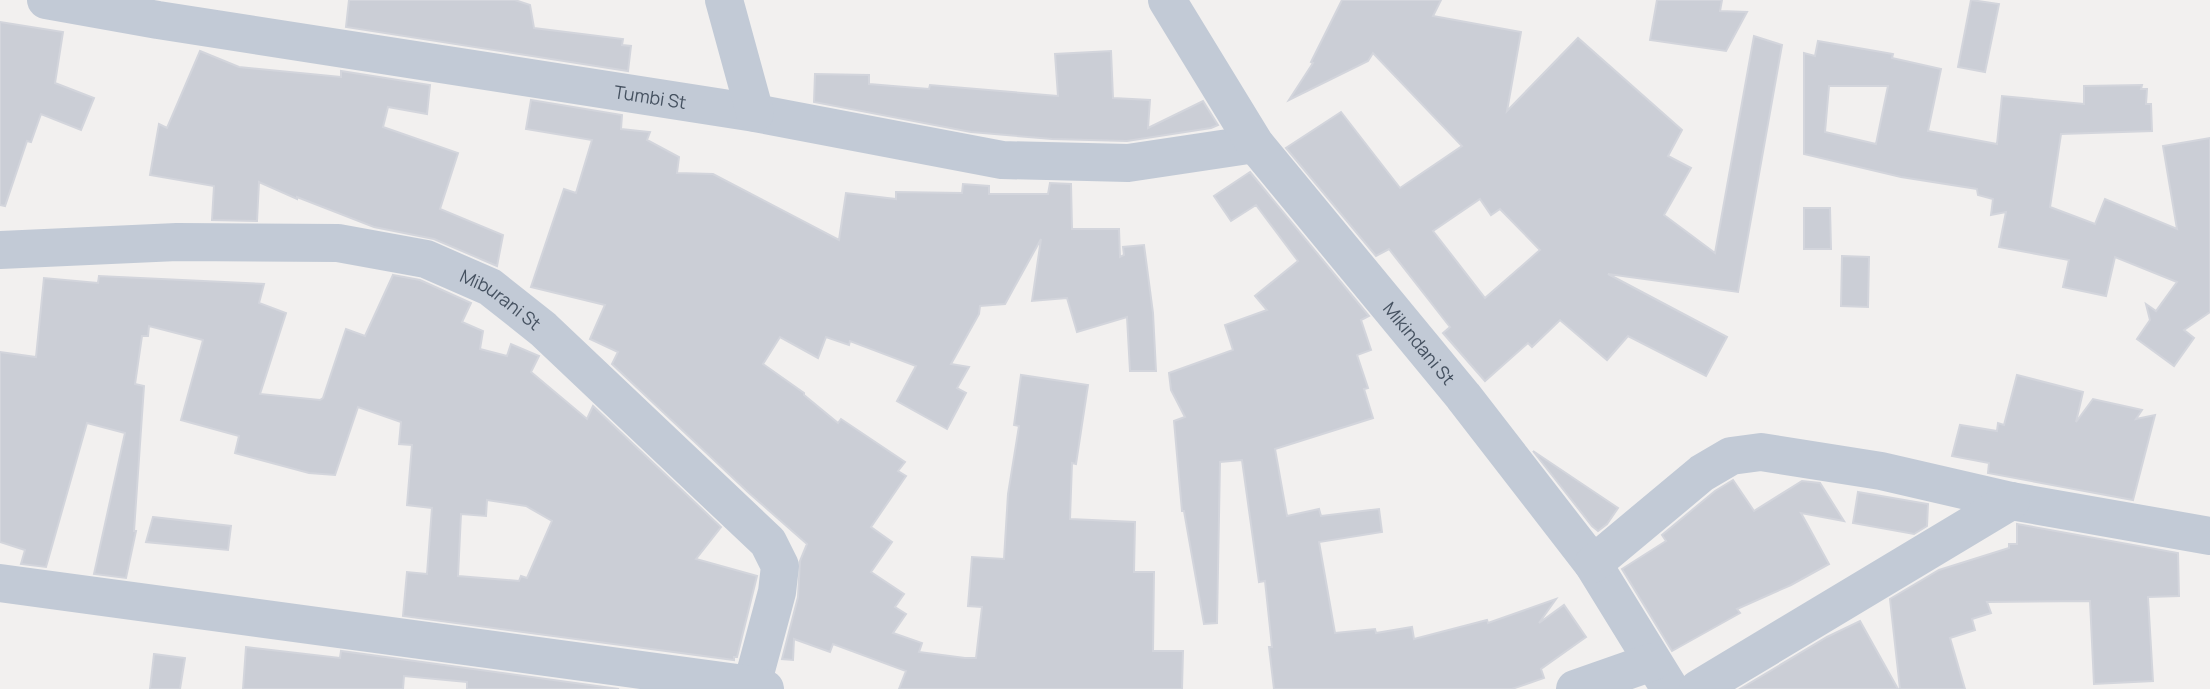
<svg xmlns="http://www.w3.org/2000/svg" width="2210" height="689" font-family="Manrope,sans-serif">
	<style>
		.building { fill: #cbced6; stroke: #d3d5dc; stroke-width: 2; fill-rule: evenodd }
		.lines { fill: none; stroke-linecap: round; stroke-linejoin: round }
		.minor { stroke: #c2cad6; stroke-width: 38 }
		.labels { text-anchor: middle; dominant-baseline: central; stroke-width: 7; stroke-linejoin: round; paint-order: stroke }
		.street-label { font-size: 18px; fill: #455160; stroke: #fff }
	</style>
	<rect width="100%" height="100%" fill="#f2f0ef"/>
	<g class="building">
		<polygon points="349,0 515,0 530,5 534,28 623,39 622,45 631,46 628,71 346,27"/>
		<path d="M1342 0H1441L1433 16 1521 32 1507 111 1578 38 1682 130 1668 156 1691 168 1664 215 1715 253 1754 36 1782 45 1738 292 1608 274 1727 337 1706 376 1628 336 1607 360 1560 320 1532 347 1528 343 1485 381 1443 333 1450 327 1389 249 1376 256 1286 148 1341 112 1400 188 1462 146 1373 53 1368 61 1289 100 1313 63 1311 62ZM1480 199 1491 215 1500 209 1540 250 1485 298 1433 231Z"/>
		<polygon points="1657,0 1722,0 1720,11 1747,12 1726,51 1650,40"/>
		<polygon points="1971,0 1999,4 1985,72 1958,67"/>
		<polygon points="0,22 63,32 55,83 94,98 81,130 41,114 31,142 27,141 5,206 0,205"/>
		<path d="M1818 41 1893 54 1892 58 1941 69 1928 131 1997 144 2002 96 2084 104V86L2142 85 2141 89H2147L2146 104H2151L2152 131 2061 134 2050 207 2095 224 2105 199 2177 229 2163 146 2210 138V312L2184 330 2194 338 2174 366 2137 339 2150 320 2146 304 2156 311 2177 282 2115 257 2106 296 2063 287 2069 260 1999 247 2006 212 1991 215 1993 199 1978 195 1977 189 1901 177 1804 154V53L1815 56ZM1829 86H1888L1876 144 1825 132Z"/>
		<polygon points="200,51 239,67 341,77 341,71 430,85 427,114 388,107 383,127 458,153 440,209 503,235 497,266 434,239 374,227 297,197 297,199 259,182 257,221 212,220 214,186 150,175 159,124 167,128"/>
		<polygon points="1111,51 1113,98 1150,100 1148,128 1203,101 1218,125 1211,128 1127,141 1052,139 971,132 814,102 815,74 869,75 869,84 929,89 930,85 1058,96 1055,54"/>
		<polygon points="531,100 622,115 621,129 650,132 647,140 679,157 677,173 713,174 839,240 846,193 896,199 896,192 962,193 963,184 989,186 989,194 1048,194 1050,183 1071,184 1072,229 1119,229 1120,257 1124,255 1123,247 1144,245 1153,313 1156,371 1130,371 1127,317 1077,332 1067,298 1032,301 1041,239 1005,304 980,306 979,314 951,364 969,367 957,388 966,393 947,429 897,401 916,366 850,341 849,345 826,337 818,358 780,337 763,364 804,393 804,395 838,423 841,419 905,462 898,471 906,476 871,527 892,542 871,572 904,594 895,607 906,614 893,633 922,643 919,652 965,658 976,658 982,607 968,606 972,557 1004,559 1008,494 1019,426 1014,425 1021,375 1088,385 1076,464 1072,463 1070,519 1135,522 1134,572 1154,572 1153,651 1183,651 1182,689 899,689 906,671 833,644 830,652 794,639 793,660 782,659 798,597 800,561 807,544 749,493 612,364 618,352 590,339 605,305 531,287 564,189 576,193 592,140 526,129"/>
		<polygon points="1250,172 1369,316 1361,320 1371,350 1357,355 1368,388 1364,389 1373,418 1275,449 1287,516 1319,509 1321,516 1379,509 1382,532 1319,542 1335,633 1375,629 1376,633 1412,627 1414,639 1487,620 1488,623 1556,599 1539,623 1564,605 1586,637 1541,669 1544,678 1512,689 1274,689 1269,647 1272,647 1265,581 1259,582 1242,460 1220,462 1217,623 1204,624 1184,511 1182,511 1174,421 1185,417 1171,390 1169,373 1233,350 1225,325 1267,310 1255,296 1298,261 1256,205 1231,221 1214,196"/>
		<polygon points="1804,208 1830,208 1831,249 1804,249"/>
		<polygon points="1842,256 1869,257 1868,307 1841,306"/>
		<path d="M393 275 420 280 471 303 462 322 483 331 480 349 507 356 511 344 539 356 531 372 587 419 593 406 721 527 696 559 757 576 737 657H734V660L403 616 407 572 427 574 432 508 407 505 412 445 399 444 401 422 358 407 335 475 309 473 235 453 239 436 181 420 203 340 149 326 148 336H142L135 384 144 386 134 531H136L126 578 94 574 125 433 87 423 46 567 21 564 25 550 0 542V352L36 357 44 278 98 283 99 276 264 284 259 303 286 313 260 394 320 400 323 398 346 329 365 336ZM487 500 526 506 552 521 527 578 521 576 519 581 458 576 461 514 486 516Z"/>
		<polygon points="2017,375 2083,392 2076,422 2093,399 2142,410 2136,419 2155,415 2133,500 1988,473 1989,463 1952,456 1960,425 1997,431 1998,423 2004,425"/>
		<polygon points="1533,451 1618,508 1607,524 1598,531 1592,526"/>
		<polygon points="1733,480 1754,511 1802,481 1820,483 1844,521 1801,513 1829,564 1791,585 1737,609 1740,613 1672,651 1622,569 1666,541 1662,535 1715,491"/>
		<polygon points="1858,492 1928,504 1927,526 1914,534 1853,523"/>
		<polygon points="153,517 231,526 228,550 146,542"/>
		<polygon points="2017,524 2178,553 2179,596 2148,597 2153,681 2094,684 2090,601 1987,602 1991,613 1972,619 1975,630 1950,638 1965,689 1900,689 1890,599 1939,570 2009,548 2009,544 2017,544"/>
		<polygon points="1860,621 1898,689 1740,689 1827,637"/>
		<polygon points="246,647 340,658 341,651 619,689 467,689 467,682 404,676 403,689 243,689"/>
		<polygon points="154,654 185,658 180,689 150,689"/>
	</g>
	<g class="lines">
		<g class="minor">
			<path id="s1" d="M46 0 158 20 755 113 1002 160 1128 163 1255 144"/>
			<polyline points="724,0 755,113"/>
			<path id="s2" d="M1167 0 1255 144 1463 396 1593 564 1670 689"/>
			<path id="s3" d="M0 250 177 242 338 243 426 259 490 287 543 329 768 542 780 566 777 592 752 685"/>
			<polyline points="1593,564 1702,473 1731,456 1761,452 1881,471 2011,501 2210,536"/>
			<polyline points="0,583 752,685 765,689"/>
			<polyline points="1575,689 1652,662"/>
			<polyline points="1698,689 2011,501"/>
		</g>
	</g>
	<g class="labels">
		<g class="street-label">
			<text stroke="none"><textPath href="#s1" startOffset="612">Tumbi St</textPath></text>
			<text stroke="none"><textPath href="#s3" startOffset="513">Miburani St</textPath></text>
			<text stroke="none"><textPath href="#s2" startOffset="427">Mikindani St</textPath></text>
		</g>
	</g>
</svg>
